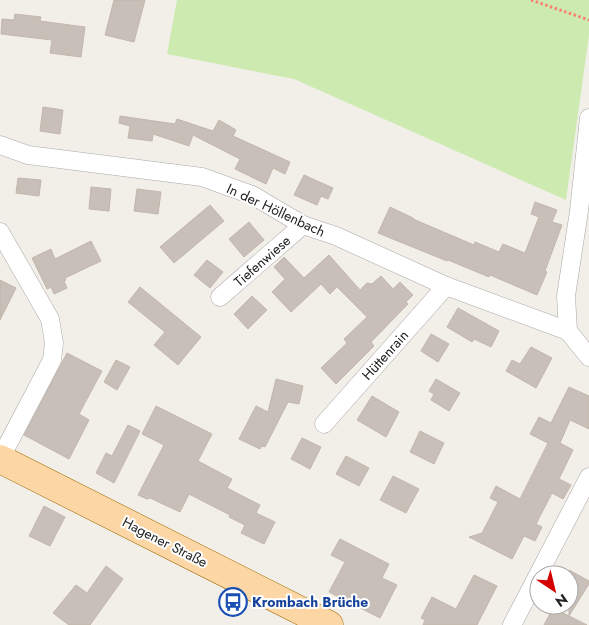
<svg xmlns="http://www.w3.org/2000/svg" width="589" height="625" font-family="Jost,sans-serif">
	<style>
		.grass { fill: #cdebb0 }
		.building { fill: #c7bfb8; stroke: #c4b6ab }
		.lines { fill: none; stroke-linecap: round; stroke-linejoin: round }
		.street-casing { stroke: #a9a9a9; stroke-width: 19 }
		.primary-casing { stroke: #a06b00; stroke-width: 29 }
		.path { stroke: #fa8072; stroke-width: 3; stroke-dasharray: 2.5 2.5; stroke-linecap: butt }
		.street { stroke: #fff; stroke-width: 18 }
		.primary { stroke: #fcd6a4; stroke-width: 28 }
		.labels { text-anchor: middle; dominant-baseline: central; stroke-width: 4; stroke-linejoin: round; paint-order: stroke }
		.street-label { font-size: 14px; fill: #222; stroke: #fff }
		.transit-label { font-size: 14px; font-weight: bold; fill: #164399; stroke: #fff; text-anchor: start }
	</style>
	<rect width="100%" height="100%" fill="#f2efe9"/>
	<polygon class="grass" points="177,0 589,0 589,35 566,200 294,79 167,54"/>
	<g class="building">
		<polygon points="114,0 145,0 134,42 105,35"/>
		<polygon points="15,14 41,17 40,21 85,27 81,57 50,53 52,40 1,34 2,19 14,20"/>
		<polygon points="43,107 63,110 60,134 40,131"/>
		<polygon points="120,116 175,124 177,119 213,131 219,120 236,130 233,136 290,162 285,174 273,168 266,184 235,169 240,159 193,135 189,146 153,134 152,141 128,138 130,126 119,123"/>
		<polygon points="304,175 333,188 328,199 321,196 317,205 294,195"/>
		<polygon points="18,178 41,180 39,196 16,193"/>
		<polygon points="91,187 111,189 109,211 89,209"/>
		<polygon points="137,189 161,192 158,214 134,211"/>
		<polygon points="535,202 557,210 552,222 562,225 545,271 547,272 537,295 490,275 489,277 448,260 447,261 378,233 390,207 413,218 413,219 474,245 475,242 499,252 503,244 525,253 539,217 531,214"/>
		<polygon points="210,205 224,221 174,263 160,247"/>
		<polygon points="249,222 264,240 244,257 229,239"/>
		<polygon points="91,241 101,261 65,278 66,280 64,281 67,288 54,294 51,287 47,289 32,258 51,249 55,259"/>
		<polygon points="329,255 360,290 367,283 372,284 381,276 393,289 400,282 413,295 406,302 408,304 371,342 374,346 336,384 321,368 347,343 344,339 367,317 337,287 330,294 321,284 291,312 272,292 285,279 274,267 284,257 304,278"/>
		<polygon points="207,260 223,272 210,288 194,275"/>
		<polygon points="0,280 16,288 0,320"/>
		<polygon points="140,287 201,337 178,365 154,345 165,332 128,302"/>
		<polygon points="252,296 267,310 248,329 234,314"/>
		<polygon points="458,308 499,331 491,347 474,339 472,342 447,327"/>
		<polygon points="431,334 449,344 438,362 421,351"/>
		<polygon points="531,347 552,358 536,388 506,371 512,360 520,364"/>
		<polygon points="67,353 102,371 79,414 89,420 69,459 24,435"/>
		<polygon points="116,360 130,367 117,390 104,382"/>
		<polygon points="276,379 303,386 299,404 288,402 265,447 262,446 260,449 239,439 256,406 268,412"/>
		<polygon points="436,379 460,393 449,411 431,400 434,394 429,391"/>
		<polygon points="569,387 589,396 589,429 570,420 560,443 573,450 559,479 571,485 563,499 552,493 536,524 542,527 535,541 524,536 512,559 469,537 482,533 498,502 490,498 496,486 520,499 548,443 530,434 539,417 551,423"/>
		<polygon points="372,396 399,412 386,437 357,420"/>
		<polygon points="156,406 212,434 198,461 232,479 227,488 260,505 256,513 275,522 264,544 241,533 245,525 229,517 230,515 189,494 180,512 150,498 147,499 138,495 164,445 142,434"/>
		<polygon points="128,425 140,431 114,483 96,473 106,453 112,456"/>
		<polygon points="420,431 444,443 434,464 410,452"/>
		<polygon points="302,438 321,447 310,469 291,459"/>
		<polygon points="346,456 369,468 359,486 336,474"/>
		<polygon points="393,476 419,489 406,513 380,500"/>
		<polygon points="44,506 65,517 50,546 29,536"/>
		<polygon points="340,539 389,564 382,578 397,585 380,618 329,592 345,562 331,555"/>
		<polygon points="106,566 123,579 90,625 69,625 53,613 76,585 87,593"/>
		<polygon points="569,570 589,581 589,584 569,616 587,625 544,625 553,608 569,616"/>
		<polygon points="474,575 497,586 477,625 423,625 425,620 421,618 432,597 456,609"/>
	</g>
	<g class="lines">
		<defs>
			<g id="street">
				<polyline points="0,145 28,155 202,177 252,195 303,225 336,236 446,286 568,331"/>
				<polyline points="0,232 50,319 54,343 52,360 0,459"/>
				<polyline points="220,297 303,225"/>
				<polyline points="568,331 566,296 579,211 589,118"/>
				<polyline points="568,331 589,357"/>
				<polyline points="324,424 446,286"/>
				<polyline points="512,625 589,477"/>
			</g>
			<polyline id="primary" points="0,459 329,625"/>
		</defs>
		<use href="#street" class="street-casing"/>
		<use href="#primary" class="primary-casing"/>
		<polyline class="path" points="531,0 589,20"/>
		<use href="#street" class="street"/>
		<use href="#primary" class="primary"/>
	</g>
	<defs>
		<symbol id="bus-ring" viewBox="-11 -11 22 22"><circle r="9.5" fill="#fff" stroke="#1a4fb4" stroke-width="1.5"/><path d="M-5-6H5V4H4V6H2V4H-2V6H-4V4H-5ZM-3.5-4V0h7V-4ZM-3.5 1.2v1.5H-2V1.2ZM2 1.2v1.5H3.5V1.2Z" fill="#1a4fb4"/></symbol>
	</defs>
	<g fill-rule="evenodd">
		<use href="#bus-ring" x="217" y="586" width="32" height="32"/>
	</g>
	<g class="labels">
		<g class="street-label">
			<text transform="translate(276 210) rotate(25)">In der Höllenbach</text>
			<text transform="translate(262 261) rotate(-41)">Tiefenwiese</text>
			<text transform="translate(385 355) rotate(-48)">Hüttenrain</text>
			<text transform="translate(165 542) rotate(27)">Hagener Straße</text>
		</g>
		<g class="transit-label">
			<text x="252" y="602">Krombach Brüche</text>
		</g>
	</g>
	<g transform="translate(554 590) rotate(145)"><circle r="24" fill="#ffffff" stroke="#a7a7a7"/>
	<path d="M0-4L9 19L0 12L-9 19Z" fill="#d40000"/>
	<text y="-8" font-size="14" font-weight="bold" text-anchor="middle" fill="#222222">N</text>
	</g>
</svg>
